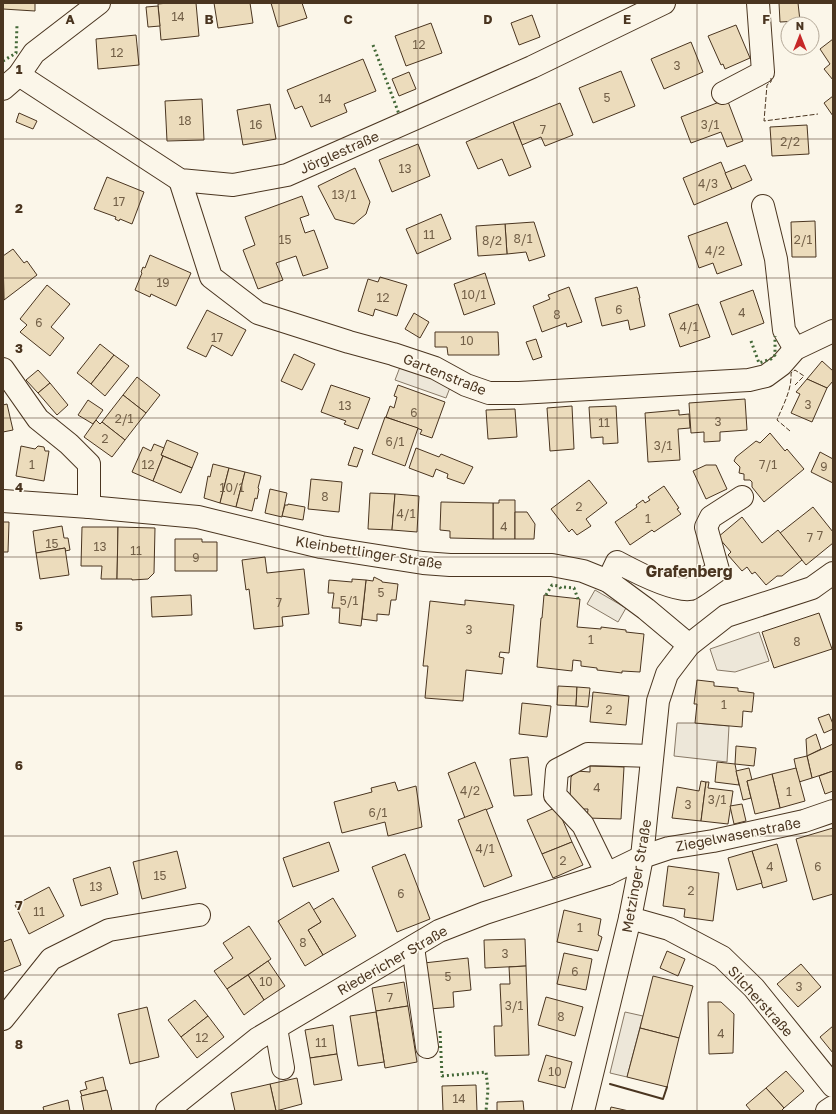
<svg xmlns="http://www.w3.org/2000/svg" width="836" height="1114" font-family="'Golos Text',sans-serif">
	<style>
		.parking { fill: #ede7d9; stroke: #887966 }
		.building { fill: #ecdcbc; stroke: #4a3520 }
		.lines { fill: none; stroke-linecap: round; stroke-linejoin: round }
		.minor-casing { stroke: #4a3520; stroke-width: 24 }
		.minor { stroke: #fbf6e9; stroke-width: 22 }
		.hedge { stroke: #436837; stroke-width: 3; stroke-dasharray: 2 3; stroke-linecap: butt }
		.fence { stroke: #4a3520; stroke-width: 1; stroke-dasharray: 5 2; stroke-linecap: butt }
		.wall { stroke: #4a3520; stroke-width: 2 }
		.grid { fill: none; stroke: #4a3520; stroke-width: 1; stroke-opacity: 0.55 }
		.labels { text-anchor: middle; dominant-baseline: central; stroke-width: 3; stroke-linejoin: round; paint-order: stroke }
		.number-label { font-size: 12px; fill: #725f47 }
		.street-label { font-size: 14px; fill: #4a3520; stroke: #fbf6e9 }
		.quarter-label { font-size: 16px; font-weight: bold; fill: #4a3520; stroke: #fbf6e9 }
		.grid-label { font-size: 13px; text-anchor: middle; font-weight: bold; fill: #4a3520; stroke: #fbf6e9; stroke-width: 3; stroke-linejoin: round; paint-order: stroke }
	</style>
	<rect width="100%" height="100%" fill="#fbf6e9"/>
	<g class="parking">
		<polygon points="400,367 451,385 446,398 395,380"/>
		<polygon points="595,590 626,608 618,622 587,604"/>
		<polygon points="759,632 769,661 735,672 717,670 710,649"/>
		<polygon points="677,723 695,723 729,726 727,762 674,756"/>
		<polygon points="625,1012 643,1016 627,1077 610,1073"/>
	</g>
	<g class="building">
		<polygon points="3,3 35,3 35,11 3,9"/>
		<polygon points="168,3 196,3 199,36 161,40 158,4"/>
		<polygon points="214,3 250,3 253,23 218,28"/>
		<polygon points="271,3 302,3 307,18 278,27"/>
		<polygon points="779,3 798,3 800,21 780,22"/>
		<polygon points="158,6 160,26 148,27 146,7"/>
		<polygon points="532,15 540,37 519,45 511,23"/>
		<polygon points="431,23 442,53 406,66 395,36"/>
		<polygon points="736,25 750,58 725,69 723,64 721,65 708,36"/>
		<polygon points="136,35 139,65 98,69 96,39"/>
		<polygon points="833,39 833,80 824,69 830,64 820,49"/>
		<polygon points="691,42 703,72 664,89 651,59"/>
		<polygon points="363,59 376,91 344,104 347,112 311,127 302,106 295,109 287,90"/>
		<polygon points="621,71 635,106 593,123 579,88"/>
		<polygon points="409,72 416,89 399,96 392,79"/>
		<polygon points="833,96 833,116 824,103"/>
		<polygon points="202,99 204,140 167,141 165,101"/>
		<polygon points="727,99 743,141 727,147 721,132 691,143 681,117"/>
		<polygon points="560,103 573,135 545,146 541,137 522,145 513,122"/>
		<polygon points="270,104 276,139 243,145 237,110"/>
		<polygon points="19,113 37,121 33,129 16,122"/>
		<polygon points="513,122 531,167 509,176 502,159 478,169 466,142"/>
		<polygon points="807,125 809,154 772,156 770,127"/>
		<polygon points="418,144 430,176 392,192 379,160"/>
		<polygon points="721,162 732,189 694,205 683,178"/>
		<polygon points="745,165 752,180 732,189 725,173"/>
		<polygon points="355,168 370,202 366,214 354,224 335,219 318,186"/>
		<polygon points="107,177 144,192 132,224 120,219 119,221 115,219 116,217 94,209"/>
		<polygon points="302,196 309,215 300,218 305,233 314,230 328,268 303,276 296,256 276,263 283,280 258,289 243,250 255,245 245,217"/>
		<polygon points="441,214 451,239 417,254 406,229"/>
		<polygon points="815,221 816,257 792,257 791,222"/>
		<polygon points="534,222 545,256 529,261 526,252 507,254 505,224"/>
		<polygon points="727,222 742,265 717,274 713,263 699,268 688,236"/>
		<polygon points="505,224 507,254 478,256 476,226"/>
		<polygon points="13,249 24,263 27,261 37,275 4,300 3,256"/>
		<polygon points="150,255 191,273 176,306 151,294 150,297 135,290 142,273 141,272 143,267 145,268"/>
		<polygon points="485,273 495,304 464,315 454,284"/>
		<polygon points="380,277 407,285 397,316 375,309 373,316 358,311 368,279 378,282"/>
		<polygon points="47,285 70,304 51,327 64,338 50,356 20,332 27,325 20,319"/>
		<polygon points="569,287 582,322 567,327 566,323 542,332 533,306 550,299 548,295"/>
		<polygon points="637,287 640,298 639,298 645,326 630,330 628,320 602,326 595,298"/>
		<polygon points="753,290 764,323 732,335 720,302"/>
		<polygon points="698,304 710,337 680,347 669,314"/>
		<polygon points="207,310 246,330 232,356 212,345 206,357 187,348"/>
		<polygon points="414,313 429,322 420,338 405,329"/>
		<polygon points="435,332 498,332 499,355 448,355 447,347 435,347"/>
		<polygon points="536,339 542,357 533,360 526,342"/>
		<polygon points="100,344 114,355 91,384 77,373"/>
		<polygon points="294,354 315,364 302,390 281,381"/>
		<polygon points="114,355 129,366 105,396 91,384"/>
		<polygon points="822,361 833,371 833,381 827,388 807,379"/>
		<polygon points="38,370 50,383 38,393 26,380"/>
		<polygon points="137,377 160,395 146,413 123,395"/>
		<polygon points="807,379 827,388 812,422 791,413 800,394 796,392"/>
		<polygon points="50,383 68,405 57,415 38,393"/>
		<polygon points="331,385 370,398 358,429 344,424 346,421 321,412"/>
		<polygon points="398,385 445,402 432,438 420,434 422,430 386,417 390,406 394,408 397,397 394,396"/>
		<polygon points="123,395 146,413 125,440 102,422"/>
		<polygon points="745,399 747,430 720,432 720,441 704,442 704,432 691,433 689,403"/>
		<polygon points="88,400 103,410 93,424 78,415"/>
		<polygon points="7,404 13,430 3,432 3,405"/>
		<polygon points="572,406 574,449 550,451 547,408"/>
		<polygon points="616,406 618,443 603,444 603,437 591,438 589,407"/>
		<polygon points="515,409 517,437 488,439 486,410"/>
		<polygon points="679,410 679,415 689,414 690,428 678,429 680,460 648,462 645,413"/>
		<polygon points="385,417 418,428 405,466 372,454"/>
		<polygon points="96,420 100,424 102,422 125,440 112,457 84,437"/>
		<polygon points="770,433 785,451 787,449 804,469 764,502 752,487 752,482 750,480 744,480 744,474 739,473 740,467 734,461 736,457 756,441 760,443"/>
		<polygon points="167,440 198,453 192,468 161,455"/>
		<polygon points="154,444 164,448 161,455 163,456 153,481 132,472 143,447 151,451"/>
		<polygon points="21,446 35,449 38,446 44,447 45,451 49,451 44,481 16,476"/>
		<polygon points="354,447 363,450 357,467 348,465"/>
		<polygon points="416,448 439,457 441,454 473,467 464,484 447,478 448,474 436,469 433,477 409,468"/>
		<polygon points="820,452 833,459 833,483 811,472"/>
		<polygon points="163,456 192,468 181,493 153,481"/>
		<polygon points="213,464 229,468 220,503 204,498 208,476 210,477"/>
		<polygon points="706,465 716,465 727,489 706,499 693,471"/>
		<polygon points="229,468 245,472 236,507 220,503"/>
		<polygon points="245,472 261,476 258,488 259,489 257,499 255,498 252,511 236,507"/>
		<polygon points="311,479 342,482 339,512 308,509"/>
		<polygon points="589,480 607,503 586,519 591,526 577,535 572,529 569,532 551,509"/>
		<polygon points="664,486 679,508 677,509 681,514 654,532 652,530 630,545 615,522 637,507 636,505 643,500 645,503 650,500 648,497"/>
		<polygon points="270,489 287,493 282,517 265,513"/>
		<polygon points="370,493 395,494 392,530 368,529"/>
		<polygon points="395,494 419,496 417,532 392,530"/>
		<polygon points="499,500 515,500 515,539 493,539 493,503 499,503"/>
		<polygon points="441,502 493,503 493,539 450,538 450,531 440,530"/>
		<polygon points="288,504 305,507 303,520 282,516 285,505 288,505"/>
		<polygon points="813,507 833,532 833,543 806,565 780,533"/>
		<polygon points="515,512 527,512 535,524 534,539 515,539"/>
		<polygon points="742,517 762,543 778,530 802,560 782,576 777,576 766,585 755,572 752,574 747,567 742,571 728,555 731,552 718,537"/>
		<polygon points="3,522 9,522 8,552 3,552"/>
		<polygon points="62,526 64,538 68,538 70,550 65,551 65,548 36,553 33,531"/>
		<polygon points="82,527 118,527 117,579 101,579 102,566 81,566"/>
		<polygon points="118,527 155,528 154,573 148,579 132,580 132,579 117,579"/>
		<polygon points="175,539 202,539 202,542 217,542 217,571 175,571"/>
		<polygon points="65,548 69,575 40,579 36,553"/>
		<polygon points="265,557 267,573 304,569 309,614 282,617 283,626 254,629 249,589 246,590 242,560"/>
		<polygon points="374,577 382,581 382,582 398,584 396,600 391,600 389,615 377,614 377,621 362,619 366,580 373,581"/>
		<polygon points="352,579 366,580 361,626 339,623 340,608 332,608 334,593 328,593 329,580 352,582"/>
		<polygon points="191,595 192,615 152,617 151,597"/>
		<polygon points="544,595 580,599 577,627 601,629 601,627 626,630 626,632 644,634 640,672 622,671 622,673 597,670 597,668 581,666 581,661 573,660 572,671 537,667 541,618 542,618"/>
		<polygon points="465,600 514,605 509,653 500,652 499,657 504,658 502,674 466,670 463,701 425,698 428,666 423,666 430,601 465,605"/>
		<polygon points="819,613 832,649 774,668 762,632"/>
		<polygon points="697,680 714,682 714,686 738,688 738,691 754,693 752,712 743,711 742,727 695,723 697,704 694,704"/>
		<polygon points="558,686 577,687 576,706 557,705"/>
		<polygon points="577,687 590,688 588,707 576,706"/>
		<polygon points="593,692 629,696 626,725 590,722"/>
		<polygon points="522,703 551,706 547,737 519,734"/>
		<polygon points="829,714 833,724 833,729 824,733 818,718"/>
		<polygon points="816,734 821,749 807,756 806,739"/>
		<polygon points="833,744 833,771 812,778 807,756"/>
		<polygon points="736,746 756,748 754,766 735,764"/>
		<polygon points="807,756 812,778 799,782 794,759"/>
		<polygon points="528,757 532,795 514,796 510,759"/>
		<polygon points="475,762 493,807 465,818 448,773"/>
		<polygon points="717,762 735,764 739,785 715,782"/>
		<polygon points="590,766 624,767 621,819 587,818 588,809 580,809 580,805 576,805 570,798 571,777 577,771 590,772"/>
		<polygon points="749,768 752,780 747,781 751,798 743,800 736,771"/>
		<polygon points="796,768 805,801 780,808 772,774"/>
		<polygon points="833,771 833,791 825,794 819,776"/>
		<polygon points="772,774 780,808 755,814 747,781"/>
		<polygon points="701,781 706,782 701,821 672,818 677,787 699,791"/>
		<polygon points="395,782 398,791 416,786 422,827 388,836 385,822 342,833 334,802 372,792 371,788"/>
		<polygon points="706,782 709,782 708,788 733,791 728,824 701,821"/>
		<polygon points="742,804 746,821 734,824 730,806"/>
		<polygon points="557,807 572,842 542,854 527,820"/>
		<polygon points="486,809 512,876 484,887 458,820"/>
		<polygon points="833,828 833,894 813,900 796,839"/>
		<polygon points="329,842 339,871 293,887 283,858"/>
		<polygon points="572,842 583,865 553,878 542,854"/>
		<polygon points="777,844 787,881 763,888 752,851"/>
		<polygon points="177,851 186,888 142,899 133,862"/>
		<polygon points="752,851 762,883 737,890 728,858"/>
		<polygon points="405,854 430,919 397,932 372,867"/>
		<polygon points="668,866 719,873 713,921 684,917 685,909 663,906"/>
		<polygon points="110,867 118,894 81,906 73,879"/>
		<polygon points="49,887 64,916 29,934 15,905"/>
		<polygon points="333,898 356,936 323,955 308,930 321,922 313,910"/>
		<polygon points="309,902 321,922 308,930 323,955 305,966 278,921"/>
		<polygon points="564,910 601,919 598,935 602,937 598,951 557,942"/>
		<polygon points="249,926 271,959 227,989 214,971 233,958 223,943"/>
		<polygon points="11,939 21,965 3,972 3,942"/>
		<polygon points="525,939 526,966 485,968 484,940"/>
		<polygon points="667,951 685,959 678,976 660,968"/>
		<polygon points="564,953 592,959 586,990 557,984"/>
		<polygon points="468,958 471,990 453,992 454,1007 429,1009 424,963"/>
		<polygon points="268,961 285,986 264,1000 248,975"/>
		<polygon points="801,964 821,987 798,1007 777,984"/>
		<polygon points="526,966 529,1055 495,1056 494,1026 502,1026 500,984 510,984 509,967"/>
		<polygon points="248,975 264,1000 244,1015 227,989"/>
		<polygon points="653,976 693,986 679,1038 640,1028"/>
		<polygon points="404,982 408,1006 376,1011 372,988"/>
		<polygon points="546,997 583,1007 575,1036 538,1025"/>
		<polygon points="195,1000 208,1016 181,1037 168,1020"/>
		<polygon points="708,1002 721,1002 734,1014 733,1053 709,1054"/>
		<polygon points="408,1006 417,1062 385,1068 376,1011"/>
		<polygon points="147,1007 159,1057 130,1064 118,1014"/>
		<polygon points="376,1012 384,1062 358,1066 350,1016"/>
		<polygon points="208,1016 224,1037 197,1058 181,1037"/>
		<polygon points="333,1025 337,1054 310,1058 305,1030"/>
		<polygon points="833,1026 833,1053 820,1037"/>
		<polygon points="640,1028 679,1038 667,1087 627,1077"/>
		<polygon points="337,1054 342,1080 314,1085 310,1058"/>
		<polygon points="546,1055 572,1062 565,1088 538,1081"/>
		<polygon points="786,1071 804,1091 784,1108 766,1088"/>
		<polygon points="103,1077 106,1090 82,1096 80,1091 87,1089 85,1082"/>
		<polygon points="297,1078 302,1104 276,1111 270,1084"/>
		<polygon points="270,1084 276,1111 235,1111 231,1093"/>
		<polygon points="476,1085 477,1111 443,1111 442,1086"/>
		<polygon points="766,1088 784,1108 781,1111 751,1111 746,1105"/>
		<polygon points="107,1090 112,1111 84,1111 81,1096"/>
		<polygon points="68,1100 70,1111 44,1111 43,1107"/>
		<polygon points="523,1101 524,1111 497,1111 497,1102"/>
		<polygon points="611,1107 629,1111 610,1111"/>
	</g>
	<g class="lines">
		<defs>
			<g id="minor">
				<polyline points="19,75 180,180 233,185 287,175 532,67 664,3"/>
				<polyline points="3,89 19,75 34,53 99,3"/>
				<polyline points="723,93 763,72 758,3"/>
				<polyline points="180,180 211,277 258,313 349,342 393,354 435,368 466,385 489,393 519,393 749,380 766,376 781,365 795,349 833,331"/>
				<polyline points="763,206 776,259 784,330 795,349"/>
				<polyline points="3,369 38,419 69,444 89,464 89,507"/>
				<polyline points="3,501 89,507 198,517 321,547 423,563 450,565 552,565 583,571 608,581 646,609 689,645"/>
				<path d="M608 581 617 562C632 570 674 592 690 589 695 587 712 574 718 570L706 527 711 517 742 497"/>
				<polyline points="607,874 583,825 555,795 557,770 588,754 652,756"/>
				<polyline points="630,918 669,929 722,957 754,988 833,1086"/>
				<polyline points="413,947 427,1047"/>
				<polyline points="3,1019 51,959 109,930 199,915"/>
				<polyline points="276,1028 283,1068"/>
				<polyline points="167,1111 257,1039 439,931 485,913 607,874 642,857 669,848 713,841 804,821 833,811"/>
				<polyline points="583,1111 630,918 642,857 658,701 667,674 689,645 726,616 812,588 833,573"/>
				<polyline points="827,1111 833,1107"/>
			</g>
		</defs>
		<use href="#minor" class="minor-casing"/>
		<use href="#minor" class="minor"/>
		<g class="hedge">
			<polyline points="373,45 399,114"/>
			<polyline points="3,61 16,53 17,25"/>
			<polyline points="751,341 759,363 771,359 775,355 775,336"/>
			<polyline points="564,587 574,588 578,599"/>
			<polyline points="546,595 552,585 559,586 562,590"/>
			<polyline points="440,1031 442,1076 486,1072 488,1090 486,1111"/>
		</g>
		<g class="fence">
			<polyline points="771,78 771,82 767,85 764,121 818,114"/>
			<path d="M790 431 777 420C783 405 792 390 791 373L795 370 804 376 795 385"/>
		</g>
		<polyline class="wall" points="610,1084 663,1099 667,1087"/>
	</g>
	<path class="grid" d="M139 3V1111M279 3V1111M418 3V1111M557 3V1111M697 3V1111M3 139H833M3 278H833M3 418H833M3 557H833M3 696H833M3 836H833M3 975H833"/>
	<g class="labels">
		<g class="number-label">
			<text x="178" y="16">14</text>
			<text x="419" y="44">12</text>
			<text x="117" y="52">12</text>
			<text x="677" y="65">3</text>
			<text x="607" y="97">5</text>
			<text x="325" y="98">14</text>
			<text x="185" y="120">18</text>
			<text x="256" y="124">16</text>
			<text x="710" y="124">3/1</text>
			<text x="543" y="129">7</text>
			<text x="790" y="141">2/2</text>
			<text x="405" y="168">13</text>
			<text x="708" y="183">4/3</text>
			<text x="344" y="194">13/1</text>
			<text x="119" y="201">17</text>
			<text x="429" y="234">11</text>
			<text x="523" y="238">8/1</text>
			<text x="285" y="239">15</text>
			<text x="803" y="239">2/1</text>
			<text x="492" y="240">8/2</text>
			<text x="715" y="250">4/2</text>
			<text x="163" y="282">19</text>
			<text x="474" y="294">10/1</text>
			<text x="383" y="297">12</text>
			<text x="619" y="309">6</text>
			<text x="742" y="312">4</text>
			<text x="557" y="314">8</text>
			<text x="39" y="322">6</text>
			<text x="689" y="326">4/1</text>
			<text x="217" y="337">17</text>
			<text x="467" y="340">10</text>
			<text x="808" y="404">3</text>
			<text x="345" y="405">13</text>
			<text x="414" y="412">6</text>
			<text x="124" y="418">2/1</text>
			<text x="718" y="421">3</text>
			<text x="604" y="422">11</text>
			<text x="105" y="438">2</text>
			<text x="395" y="441">6/1</text>
			<text x="663" y="445">3/1</text>
			<text x="32" y="464">1</text>
			<text x="148" y="464">12</text>
			<text x="768" y="464">7/1</text>
			<text x="824" y="466">9</text>
			<text x="232" y="487">10/1</text>
			<text x="325" y="496">8</text>
			<text x="579" y="506">2</text>
			<text x="406" y="513">4/1</text>
			<text x="648" y="518">1</text>
			<text x="504" y="526">4</text>
			<text x="820" y="535">7</text>
			<text x="810" y="537">7</text>
			<text x="52" y="543">15</text>
			<text x="100" y="546">13</text>
			<text x="136" y="550">11</text>
			<text x="196" y="557">9</text>
			<text x="381" y="592">5</text>
			<text x="349" y="600">5/1</text>
			<text x="279" y="602">7</text>
			<text x="469" y="629">3</text>
			<text x="591" y="639">1</text>
			<text x="797" y="641">8</text>
			<text x="724" y="704">1</text>
			<text x="609" y="709">2</text>
			<text x="597" y="787">4</text>
			<text x="470" y="790">4/2</text>
			<text x="789" y="791">1</text>
			<text x="717" y="799">3/1</text>
			<text x="688" y="804">3</text>
			<text x="378" y="812">6/1</text>
			<text x="485" y="848">4/1</text>
			<text x="563" y="860">2</text>
			<text x="770" y="866">4</text>
			<text x="818" y="866">6</text>
			<text x="160" y="875">15</text>
			<text x="96" y="886">13</text>
			<text x="691" y="890">2</text>
			<text x="401" y="893">6</text>
			<text x="39" y="911">11</text>
			<text x="580" y="927">1</text>
			<text x="303" y="942">8</text>
			<text x="505" y="953">3</text>
			<text x="575" y="971">6</text>
			<text x="448" y="976">5</text>
			<text x="266" y="981">10</text>
			<text x="799" y="986">3</text>
			<text x="390" y="997">7</text>
			<text x="514" y="1005">3/1</text>
			<text x="561" y="1016">8</text>
			<text x="721" y="1033">4</text>
			<text x="202" y="1037">12</text>
			<text x="321" y="1042">11</text>
			<text x="555" y="1071">10</text>
			<text x="459" y="1098">14</text>
		</g>
		<g class="street-label">
			<text transform="translate(339 152) rotate(-24)">Jörglestraße</text>
			<text transform="translate(445 374) rotate(22)">Gartenstraße</text>
			<text transform="translate(369 552) rotate(9)">Kleinbettlinger Straße</text>
			<text transform="translate(738 834) rotate(-11)">Ziegelwasenstraße</text>
			<text transform="translate(636 876) rotate(-80)">Metzinger Straße</text>
			<text transform="translate(392 960) rotate(-30)">Riedericher Straße</text>
			<text transform="translate(761 1001) rotate(48)">Silcherstraße</text>
		</g>
		<g class="quarter-label">
			<text x="689" y="571">Grafenberg</text>
		</g>
	</g>
	<g class="grid-label">
		<text x="70" y="24">A</text>
		<text x="209" y="24">B</text>
		<text x="348" y="24">C</text>
		<text x="488" y="24">D</text>
		<text x="627" y="24">E</text>
		<text x="766" y="24">F</text>
		<text x="19" y="74">1</text>
		<text x="19" y="213">2</text>
		<text x="19" y="353">3</text>
		<text x="19" y="492">4</text>
		<text x="19" y="631">5</text>
		<text x="19" y="770">6</text>
		<text x="19" y="910">7</text>
		<text x="19" y="1049">8</text>
	</g>
	<rect width="836" height="1114" fill="none" stroke="#4a3520" stroke-width="8"/>
	<g transform="translate(800 36)"><circle r="19" fill="#fbf6e9" stroke="#b4a999"/>
	<path d="M0-3L7 15L0 10L-7 15Z" fill="#c62828"/>
	<text y="-6" font-size="11" font-weight="bold" text-anchor="middle" fill="#4a3520">N</text>
	</g>
</svg>
